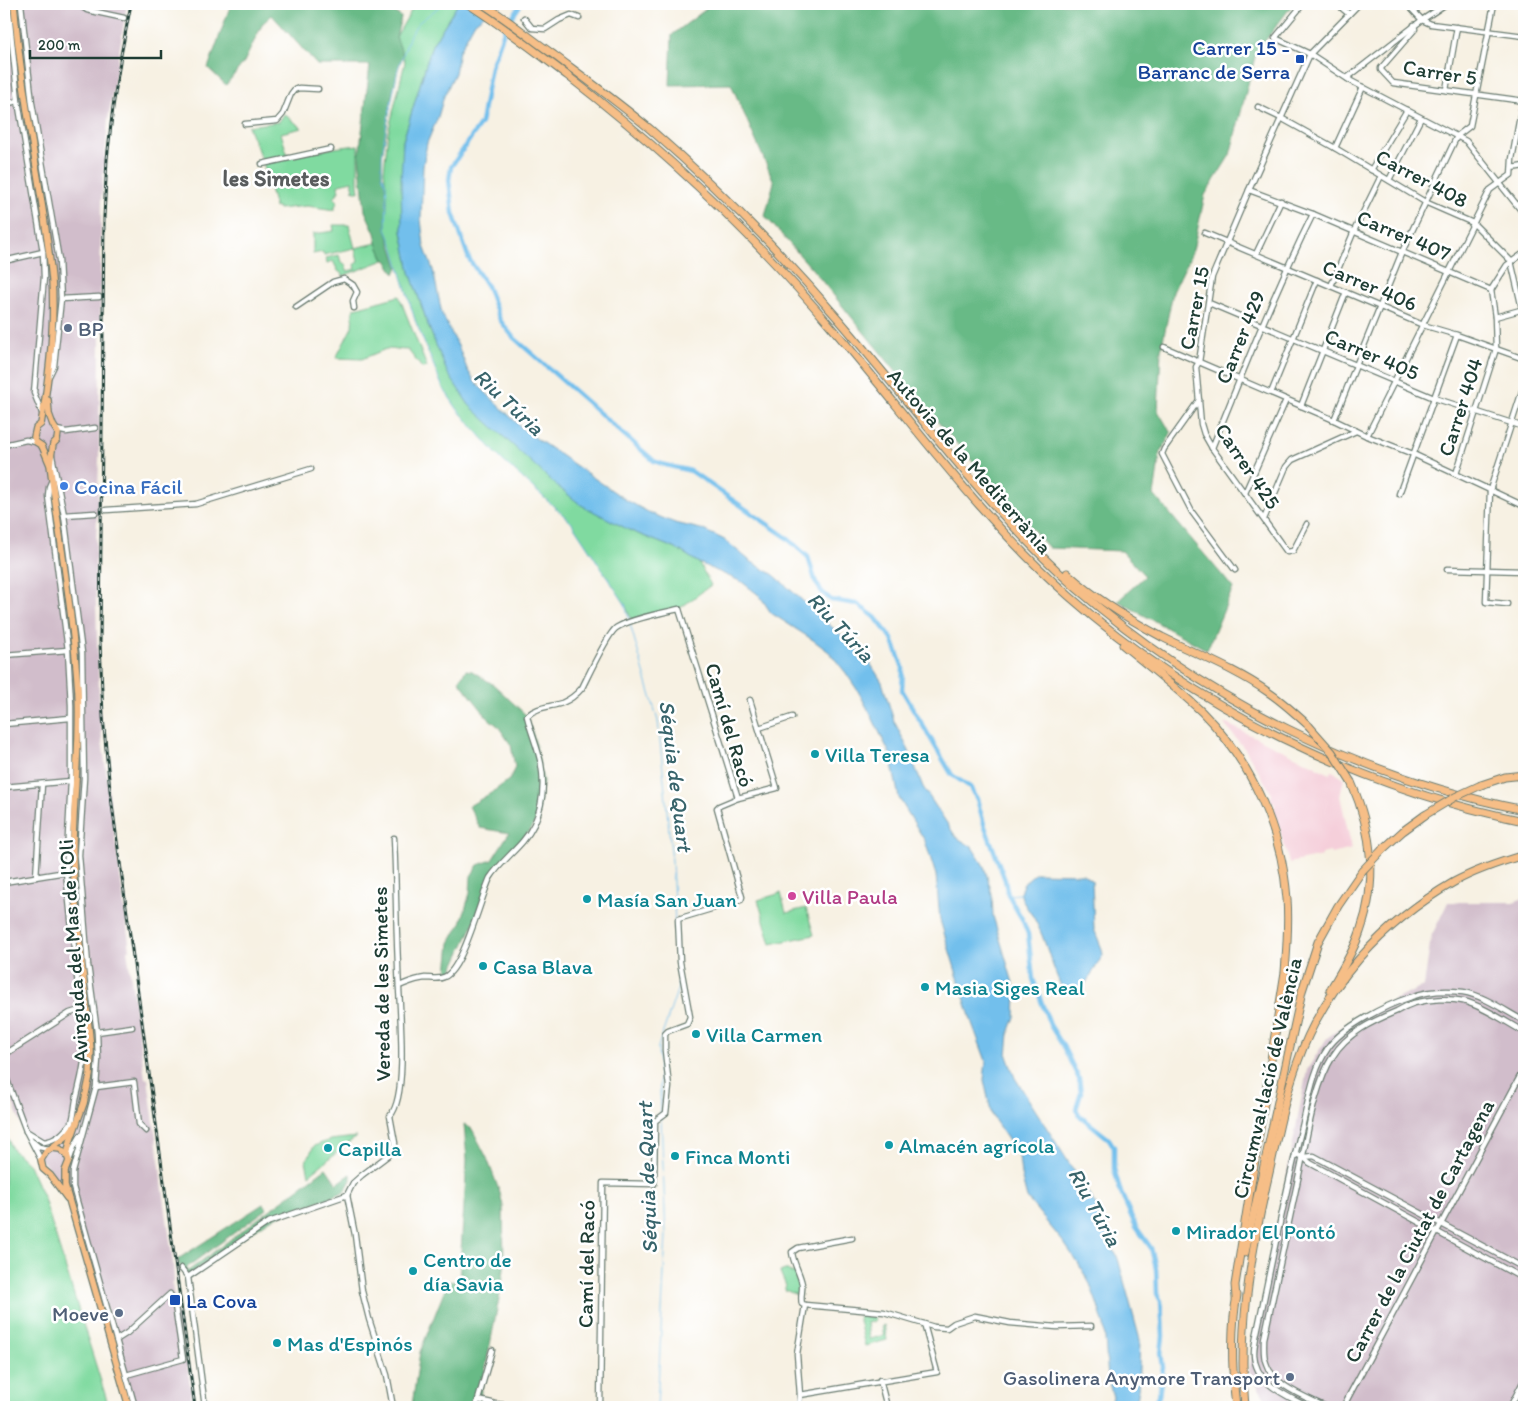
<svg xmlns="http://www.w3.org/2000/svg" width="1528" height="1411" font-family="Itim,sans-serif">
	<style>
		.built { fill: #f5cfda }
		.industrial { fill: #d1bdcb }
		.green { fill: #80daa0; stroke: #508c6a }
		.forest { fill: #68ba86; stroke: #447c5d }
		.water { fill: #72bfec; stroke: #487e90 }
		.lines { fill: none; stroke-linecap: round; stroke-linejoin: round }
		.stream { stroke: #72bfec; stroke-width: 1 }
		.canal { stroke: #72bfec; stroke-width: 4.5 }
		.minor-casing { stroke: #6b7c71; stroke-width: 7 }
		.major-casing { stroke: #6b7c71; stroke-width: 8 }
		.highway-casing { stroke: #6b7c71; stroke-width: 9 }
		.minor { stroke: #fff; stroke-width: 4.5 }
		.major { stroke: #f6be87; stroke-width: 5.5 }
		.highway { stroke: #f6be87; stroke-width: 7 }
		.rail-casing { stroke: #1f3d34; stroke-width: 3 }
		.rail { stroke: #fff; stroke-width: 1; stroke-dasharray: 4; stroke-linecap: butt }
		.highway-bridge-casing { stroke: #6b7c71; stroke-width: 9; stroke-linecap: butt }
		.highway-bridge { stroke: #f6be87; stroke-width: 7 }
		.transit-dot { fill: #1a4fb4; stroke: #fff; stroke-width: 2 }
		.service-dot { fill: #5c6f8a; stroke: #fff; stroke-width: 2 }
		.shop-dot { fill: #3f7fe0; stroke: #fff; stroke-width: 2 }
		.culture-dot { fill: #0f9aa8; stroke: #fff; stroke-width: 2 }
		.hotel-dot { fill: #d1479c; stroke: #fff; stroke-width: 2 }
		.labels { text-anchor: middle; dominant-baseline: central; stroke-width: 5; stroke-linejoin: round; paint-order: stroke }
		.transit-label { font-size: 21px; fill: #164399; stroke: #fff; text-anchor: end }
		.street-label { font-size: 21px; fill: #1f3d34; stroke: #fff }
		.service-label { font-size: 21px; fill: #4e5e75; stroke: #fff; text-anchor: end }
		.shop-label { font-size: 21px; fill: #366cbe; stroke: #fff; text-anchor: start }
		.culture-label { font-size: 21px; fill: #0d838f; stroke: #fff; text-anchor: start }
		.hotel-label { font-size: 21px; fill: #b23c85; stroke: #fff; text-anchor: start }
		.neighbourhood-label { font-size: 22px; font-weight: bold; fill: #595c5d; stroke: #fff }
		.water-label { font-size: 22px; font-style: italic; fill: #38646b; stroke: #fff }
	</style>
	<rect width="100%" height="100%" fill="#fff"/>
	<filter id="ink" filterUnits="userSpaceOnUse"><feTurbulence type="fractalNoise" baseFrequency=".02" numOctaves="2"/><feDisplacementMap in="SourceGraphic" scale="10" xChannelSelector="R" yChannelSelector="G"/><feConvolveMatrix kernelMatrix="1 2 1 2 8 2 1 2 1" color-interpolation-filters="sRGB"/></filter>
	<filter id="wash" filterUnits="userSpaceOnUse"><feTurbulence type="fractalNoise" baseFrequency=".0096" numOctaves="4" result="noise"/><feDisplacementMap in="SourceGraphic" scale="20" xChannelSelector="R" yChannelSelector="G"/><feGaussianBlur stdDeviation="1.12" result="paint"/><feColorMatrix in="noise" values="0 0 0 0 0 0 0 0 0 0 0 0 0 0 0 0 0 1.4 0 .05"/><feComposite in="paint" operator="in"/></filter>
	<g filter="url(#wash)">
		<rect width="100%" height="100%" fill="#f7f1e3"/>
		<polygon class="built" points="1225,723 1316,766 1316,767 1330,774 1332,771 1344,778 1340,796 1352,849 1331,854 1330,852 1322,854 1322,856 1289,863 1274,810 1275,804 1275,802 1272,803 1271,798 1272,794 1245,749 1224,724"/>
		<g class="industrial">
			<polygon points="4,4 127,4 108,120 101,201 99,460 95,574 99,695 102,740 130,950 127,950 145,1078 148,1079 173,1263 174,1281 172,1285 185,1361 187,1362 193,1407 135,1407 120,1352 73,1202 27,1140 4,1080"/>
			<polygon points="1524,898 1524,1407 1282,1407 1264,1397 1249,1371 1307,1070 1327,1038 1352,1020 1424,986 1431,937 1448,902 1513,902"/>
		</g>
		<g class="green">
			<polygon points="415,4 458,4 432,45 403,141 402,232 410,272 428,325 447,371 469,405 610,520 631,531 679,550 699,563 711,585 679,609 632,622 625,604 571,522 500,458 458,410 443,388 415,320 393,246 386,229 387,199 384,171 388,133 405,62 396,37"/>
			<polygon points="284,114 302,128 281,133 288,157 334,148 358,145 358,185 359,192 352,190 354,190 352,181 339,184 338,186 339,192 337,192 337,195 334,198 337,200 338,204 335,205 335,210 307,206 279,209 278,207 275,208 263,162 248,126 279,122"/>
			<polygon points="333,225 349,225 355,248 377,243 384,260 343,276 342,274 338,271 333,261 327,263 326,258 339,255 341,262 345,264 347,271 356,269 355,265 358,261 355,248 324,255 323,252 313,254 313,234 334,231"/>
			<polygon points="399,296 427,367 422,368 408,350 386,349 362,359 336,358 352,327 353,311 355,308"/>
			<polygon points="781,893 786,913 806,908 814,935 771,944 758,900"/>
			<polygon points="4,1129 12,1149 29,1165 44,1199 109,1407 4,1407"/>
			<polygon points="356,1137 309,1175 306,1161 314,1146 330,1140"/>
			<polygon points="785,1270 788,1270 791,1273 797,1273 800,1285 799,1296 785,1290 785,1287 786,1286 780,1272"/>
			<polygon points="858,1316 874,1317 875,1321 867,1323 869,1339 884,1336 882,1326 884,1325 887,1340 865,1346"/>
		</g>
		<g class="forest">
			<polygon points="231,4 394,4 393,11 401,17 396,37 403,55 398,69 392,96 382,157 382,175 386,184 387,199 386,229 398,267 395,274 386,260 384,260 377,243 375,233 365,211 359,157 370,65 317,65 272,15 263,23 244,62 226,85 208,68"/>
			<polygon points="706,4 1293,4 1256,53 1230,155 1205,195 1193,250 1173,292 1161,350 1158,411 1171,433 1160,454 1154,495 1233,588 1207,650 1118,601 1145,576 1122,551 1049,548 929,412 813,270 765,216 774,182 731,84 670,85 672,35 706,9"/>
			<polygon points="466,670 472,671 494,685 527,716 535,742 543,781 538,814 532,828 495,870 470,932 452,971 447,972 450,943 461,923 470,893 471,876 478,865 492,860 509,833 480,828 469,806 491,793 510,779 515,767 511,745 498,726 488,718 459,681"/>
			<polygon points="464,1124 472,1129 487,1158 500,1193 503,1206 504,1269 502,1283 480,1396 474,1407 408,1407 412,1405 420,1352 448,1282 459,1281 467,1160"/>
			<polygon points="326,1168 337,1184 351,1174 351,1180 344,1192 271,1219 188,1275 179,1264 178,1259 263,1204 267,1209 187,1267 187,1272"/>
		</g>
		<g class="water">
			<polygon points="458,4 498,4 475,22 459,51 455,73 444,96 438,117 427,143 423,166 421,219 424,246 433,270 442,314 459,348 467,369 475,382 524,430 626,500 650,513 675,523 701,529 725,540 750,561 774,575 851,644 870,663 882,682 894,721 909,751 923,787 956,837 972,847 984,866 992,894 993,916 1016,993 1015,1017 1009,1033 1007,1056 1015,1078 1097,1207 1104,1229 1118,1259 1140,1340 1138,1395 1135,1407 1110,1407 1113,1397 1108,1379 1104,1325 1098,1306 1090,1284 1078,1263 1064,1243 1027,1198 1021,1175 1019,1156 992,1116 984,1080 986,1061 972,1023 940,920 936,875 925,841 899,798 890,754 871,715 858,691 846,673 829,652 813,640 771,613 760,596 742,582 699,563 679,550 631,531 581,505 556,485 469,405 447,372 428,325 410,272 402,231 401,180 403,141 432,45"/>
			<path d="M1036 873 1083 874 1092 881 1094 929 1102 949 1103 955 1084 986 1075 992 1066 991 1062 988C1051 965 1046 940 1034 918 1030 911 1019 900 1021 890 1022 884 1031 876 1036 873Z"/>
		</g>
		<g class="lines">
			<g class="stream">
				<polyline points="443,4 418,23 410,35 398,69 385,134 382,157 382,175 386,184 387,199 386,229 393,246 415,320 443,388 458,410 500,458 571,522 625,604 629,620"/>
				<polyline points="630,624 658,721 672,861 678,988 658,1047 661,1114"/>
				<polyline points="1008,895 1021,894"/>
				<polyline points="657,1407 666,1235 661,1118"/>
			</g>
			<polyline class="canal" points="521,4 506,26 491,67 481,123 451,167 449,180 453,213 469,259 487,286 500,320 513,337 654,461 665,465 691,471 786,537 808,557 816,583 822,592 831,600 857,604 875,617 892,639 903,668 902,690 952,775 970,787 977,799 984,824 1005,880 1008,895 1022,919 1028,934 1033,979 1050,1025 1063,1046 1079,1079 1081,1093 1076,1109 1079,1115 1109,1139 1114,1147 1114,1169 1121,1193 1136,1227 1151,1248 1156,1269 1157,1294 1161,1301 1163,1336 1161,1353 1163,1367 1159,1396 1152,1407"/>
		</g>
	</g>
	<g filter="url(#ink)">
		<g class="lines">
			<defs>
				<g id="minor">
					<polyline points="8,4 18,101 43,252 44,277 34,393 42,413"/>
					<polyline points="21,4 32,103 59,260 61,299 54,366 49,376"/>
					<polyline points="78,4 87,10 124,18"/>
					<polyline points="1303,4 1275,38 1310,54 1351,81 1466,141 1524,214"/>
					<polyline points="1337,4 1349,14"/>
					<polyline points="1359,4 1310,54 1249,190 1212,277 1199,362 1334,420 1367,436 1413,454 1524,506"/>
					<polyline points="1407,4 1422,20 1431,24 1524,36"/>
					<polyline points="524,18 532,28 545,29 559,20 571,15 579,18"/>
					<polyline points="1414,25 1415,29 1381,68 1381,70 1393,83 1524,101"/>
					<polyline points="1347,78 1422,20 1446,4"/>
					<polyline points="1446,90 1457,27"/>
					<polyline points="4,104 18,101"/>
					<polyline points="1258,107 1281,118 1335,148 1425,202 1473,223 1511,261 1524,317"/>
					<polyline points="245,124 277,121 283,114 291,94 294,90 299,88 318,89"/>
					<polyline points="1335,148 1363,87"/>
					<polyline points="262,164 331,149"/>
					<polyline points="1512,168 1524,166"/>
					<polyline points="1371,170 1407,110"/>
					<polyline points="1389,180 1421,118"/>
					<polyline points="1249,190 1313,214 1491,290 1495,317 1496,349 1456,474"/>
					<polyline points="1205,233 1423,325 1457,335 1524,359"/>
					<polyline points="1256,254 1281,201"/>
					<polyline points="4,261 43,252"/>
					<polyline points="1331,286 1354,231 1381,176"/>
					<polyline points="1491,290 1507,265 1524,253"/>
					<polyline points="61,299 99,297"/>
					<polyline points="1209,303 1434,398 1524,427"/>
					<polyline points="296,307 333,282 344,279 353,285 357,292 353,301 354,308"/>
					<polyline points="1495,317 1524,309"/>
					<polyline points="1164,347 1199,362 1196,367 1201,424 1204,434 1212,448 1287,552 1293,551 1307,524"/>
					<polyline points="1271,393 1317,280"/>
					<polyline points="1199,400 1164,449 1162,454 1192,512 1235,570"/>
					<polyline points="1301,406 1346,292"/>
					<polyline points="1334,420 1402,252 1457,136 1470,126 1494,4"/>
					<polyline points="57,430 66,432 95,428"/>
					<polyline points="1367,436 1490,190 1511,175 1512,159 1524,95"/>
					<polyline points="4,445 26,440 36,442"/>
					<path d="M1212 448C1244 369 1275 290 1313 214"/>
					<polyline points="52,456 64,515 82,653 84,778 79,855 88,965 97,1032 98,1059 96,1087 73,1172 73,1187 135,1407"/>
					<path d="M52 480 49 487 48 496 68 650 71 705V781L66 872 85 1052C84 1070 80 1082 76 1100 74 1111 74 1120 69 1131"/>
					<polyline points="1245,493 1286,400"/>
					<polyline points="1399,494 1457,335"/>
					<polyline points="106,510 196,504 311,469"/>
					<polyline points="64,515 95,513"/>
					<polyline points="1264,519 1286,467 1292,460 1356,431"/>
					<polyline points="1447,569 1524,571"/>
					<polyline points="1507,604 1486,602 1490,490 1524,385"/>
					<polyline points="4,641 5,655"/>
					<polyline points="4,655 68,650"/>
					<polyline points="4,724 70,718"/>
					<polyline points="759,728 792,717"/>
					<polyline points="4,787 71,781"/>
					<polyline points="738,798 777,788 750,700"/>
					<polyline points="36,877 42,784"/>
					<polyline points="4,882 66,872"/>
					<path d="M399 986C407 983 415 979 425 978 431 978 438 980 444 977 463 970 481 897 490 878 499 864 513 853 523 841 541 820 546 791 541 764 538 748 531 733 527 716 536 707 550 707 562 703 569 700 577 694 582 688 588 676 607 635 616 628 630 619 661 613 679 609L738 798 719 806 717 808 742 897 741 900 678 919 680 962 690 1017 687 1024 668 1031 665 1034V1050L669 1087 666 1113 655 1121 654 1184 603 1183 600 1407"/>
					<polyline points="97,1032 132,1027"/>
					<polyline points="4,1053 7,1053 70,1013 80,1010"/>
					<polyline points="4,1072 26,1131 41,1160"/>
					<polyline points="96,1087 134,1082 139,1124 146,1131"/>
					<path d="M26 1131 44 1142C56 1140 63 1134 70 1124"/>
					<polyline points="33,1142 39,1147 49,1149"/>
					<polyline points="1295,1154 1303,1157 1314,1156 1524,1268"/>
					<polyline points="1303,1157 1310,1163 1524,1279"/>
					<polyline points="69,1161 74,1147 81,1135"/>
					<path d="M347 1195 353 1183 362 1175 394 1151 395 1143 390 1116C410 1094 398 995 398 965 396 922 396 880 394 838"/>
					<polyline points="347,1195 355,1235 362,1291 369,1319 387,1375 393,1407"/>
					<polyline points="181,1268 188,1277 205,1407"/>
					<polyline points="188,1277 269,1222 347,1195"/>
					<path d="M805 1305 802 1304C800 1297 803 1290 802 1284 800 1273 793 1263 792 1252L798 1248 852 1238"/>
					<polyline points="116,1340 127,1333 170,1294 175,1306 183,1359 126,1375"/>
					<polyline points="880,1380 887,1407"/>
					<polyline points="800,1395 937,1372 924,1324"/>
					<polyline points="478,1400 492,1403"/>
					<polyline points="476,1407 492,1350"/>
					<polyline points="495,1407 495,1404 525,1407"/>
					<polyline points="799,1407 800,1395 797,1354 805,1305 884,1312 934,1327 947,1328 954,1323 975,1316 1010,1323 1033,1325 1057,1327 1091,1326"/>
					<path d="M1308 1407C1286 1395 1255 1384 1254 1354 1254 1348 1255 1343 1256 1337 1271 1267 1284 1196 1302 1127 1309 1100 1312 1071 1328 1048 1342 1027 1386 1005 1411 997 1427 991 1446 990 1463 992 1483 995 1507 1012 1524 1021"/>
					<path d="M1326 1407C1306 1397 1273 1386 1266 1363 1263 1356 1264 1347 1264 1339 1276 1281 1289 1223 1301 1165 1308 1131 1315 1084 1333 1056 1347 1033 1373 1021 1397 1011 1402 1008 1408 1005 1414 1003 1429 999 1449 998 1463 1001 1483 1006 1506 1022 1524 1032"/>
					<polyline points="1343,1407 1524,1069"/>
					<polyline points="1510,1407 1524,1380"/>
				</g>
				<g id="major">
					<path d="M14 4C19 62 28 120 38 178 43 212 49 246 52 280 55 326 49 378 41 424L36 428 34 437 36 442 42 446 50 465C60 541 73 615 78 691 81 747 72 803 73 858 75 923 86 987 91 1051L90 1075 84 1103 70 1142 67 1155 69 1161 65 1171V1186L129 1407"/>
					<polyline points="48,400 49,414 53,425 58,433 57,440 53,444 50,464"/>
					<polyline points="52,1148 60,1149 67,1155"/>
					<polyline points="67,1198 50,1175 43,1169 41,1160 46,1152 67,1136 73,1128"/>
				</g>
				<g id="highway">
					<path d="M468 4C503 26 535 51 568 76 665 151 755 236 834 330 911 420 980 518 1069 596 1196 708 1359 788 1524 821"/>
					<path d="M483 4C507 19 530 38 554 55 586 79 619 103 650 129 718 188 781 252 840 321 917 410 987 509 1076 588 1204 699 1359 777 1524 810"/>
					<path d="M1067 573C1096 599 1128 619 1162 637 1198 655 1235 669 1268 692 1283 702 1296 714 1309 726"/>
					<path d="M1123 645C1150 667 1177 688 1202 712 1251 761 1282 830 1287 899 1289 924 1287 947 1285 972L1235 1285 1236 1298"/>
					<polyline points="1481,785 1505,777 1524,775"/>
					<polyline points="1382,850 1403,831 1425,815"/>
					<path d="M1330 990C1341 971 1353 953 1360 932 1378 882 1372 830 1351 782"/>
					<polyline points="1245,1253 1302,991 1318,942 1338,906 1362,871"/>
					<path d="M1236 1407C1232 1371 1230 1332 1237 1295"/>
					<path d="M1245 1407C1238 1332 1250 1259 1266 1186 1276 1144 1283 1101 1298 1061 1325 985 1384 922 1454 882 1476 870 1500 862 1524 855"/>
				</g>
			</defs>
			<use href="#minor" class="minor-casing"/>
			<use href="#major" class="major-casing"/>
			<use href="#highway" class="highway-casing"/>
			<use href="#minor" class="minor"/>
			<use href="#major" class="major"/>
			<use href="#highway" class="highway"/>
			<defs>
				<polyline id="rail" points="131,4 121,55 113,107 107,159 104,217 100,641 103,717 110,790 195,1407"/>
			</defs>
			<use href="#rail" class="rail-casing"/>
			<use href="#rail" class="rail"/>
			<defs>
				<g id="highway-bridge">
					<polyline points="1309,726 1332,752 1351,782"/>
					<polyline points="1425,815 1455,797 1481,785"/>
					<polyline points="1362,871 1382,850"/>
				</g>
			</defs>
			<use href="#highway-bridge" class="highway-bridge-casing"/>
			<use href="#highway-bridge" class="highway-bridge"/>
		</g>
	</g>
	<g class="transit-dot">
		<rect x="1295" y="54" width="10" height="10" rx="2.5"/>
		<rect x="169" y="1294" width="12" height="12" rx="2.5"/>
	</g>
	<g class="service-dot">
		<circle cx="68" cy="328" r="5"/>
		<circle cx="119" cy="1313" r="5"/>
		<circle cx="1290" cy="1377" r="5"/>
	</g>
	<circle class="shop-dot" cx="64" cy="486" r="5"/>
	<g class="culture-dot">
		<circle cx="815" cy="754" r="5"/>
		<circle cx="587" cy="899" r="5"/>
		<circle cx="483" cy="966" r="5"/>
		<circle cx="925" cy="987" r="5"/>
		<circle cx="696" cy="1034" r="5"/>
		<circle cx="889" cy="1145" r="5"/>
		<circle cx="328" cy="1148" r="5"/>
		<circle cx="675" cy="1156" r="5"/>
		<circle cx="1176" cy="1231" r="5"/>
		<circle cx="413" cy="1271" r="5"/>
		<circle cx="277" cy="1343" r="5"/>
	</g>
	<circle class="hotel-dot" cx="792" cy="896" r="5"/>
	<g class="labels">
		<g class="transit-label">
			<text x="1290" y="47">Carrer 15 -<tspan x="1290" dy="24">Barranc de Serra</tspan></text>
			<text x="186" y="1300" text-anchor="start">La Cova</text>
		</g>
		<g class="street-label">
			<text transform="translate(1440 72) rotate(9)">Carrer 5</text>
			<text transform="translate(1422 178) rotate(28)">Carrer 408</text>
			<text transform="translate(1404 235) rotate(23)">Carrer 407</text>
			<text transform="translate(1370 285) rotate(23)">Carrer 406</text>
			<text transform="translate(1194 308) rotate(-79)">Carrer 15</text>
			<text transform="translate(1240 337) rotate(-68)">Carrer 429</text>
			<text transform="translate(1372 354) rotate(23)">Carrer 405</text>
			<text transform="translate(1460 407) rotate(-72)">Carrer 404</text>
			<text transform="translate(970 461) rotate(49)">Autovia de la Mediterrània</text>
			<text transform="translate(1248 466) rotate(56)">Carrer 425</text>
			<text transform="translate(730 725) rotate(74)">Camí del Racó</text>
			<text transform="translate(73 951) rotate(-94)">Avinguda del Mas de l'Oli</text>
			<text transform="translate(381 984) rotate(-91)">Vereda de les Simetes</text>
			<text transform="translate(1267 1078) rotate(-77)">Circumval·lació de València</text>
			<text transform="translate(1419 1231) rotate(-62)">Carrer de la Ciutat de Cartagena</text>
			<text transform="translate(586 1264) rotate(-89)">Camí del Racó</text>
		</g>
		<g class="service-label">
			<text x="78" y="328" text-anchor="start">BP</text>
			<text x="109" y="1313">Moeve</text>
			<text x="1280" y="1377">Gasolinera Anymore Transport</text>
		</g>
		<g class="shop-label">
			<text x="74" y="486">Cocina Fácil</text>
		</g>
		<g class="culture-label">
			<text x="825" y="754">Villa Teresa</text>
			<text x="597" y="899">Masía San Juan</text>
			<text x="493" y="966">Casa Blava</text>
			<text x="935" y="987">Masia Siges Real</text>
			<text x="706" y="1034">Villa Carmen</text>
			<text x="899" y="1145">Almacén agrícola</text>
			<text x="338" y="1148">Capilla</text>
			<text x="685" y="1156">Finca Monti</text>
			<text x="1186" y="1231">Mirador El Pontó</text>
			<text x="423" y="1259">Centro de<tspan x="423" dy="24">día Savia</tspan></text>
			<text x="287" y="1343">Mas d'Espinós</text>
		</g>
		<g class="hotel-label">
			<text x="802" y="896">Villa Paula</text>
		</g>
		<g class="neighbourhood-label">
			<text x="276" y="178">les Simetes</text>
		</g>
		<g class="water-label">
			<text transform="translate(509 402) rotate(43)">Riu Túria</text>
			<text transform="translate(841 627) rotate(47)">Riu Túria</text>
			<text transform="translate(676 776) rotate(83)">Séquia de Quart</text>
			<text transform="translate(647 1178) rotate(-92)">Séquia de Quart</text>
			<text transform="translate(1095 1207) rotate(61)">Riu Túria</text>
		</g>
	</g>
	<rect width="1528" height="1411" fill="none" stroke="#fff" stroke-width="20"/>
	<path d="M30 50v8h131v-8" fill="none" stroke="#1f3d34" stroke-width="2.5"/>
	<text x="38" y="50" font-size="15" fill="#1f3d34" stroke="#ffffff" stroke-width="4" paint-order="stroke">200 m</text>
</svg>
